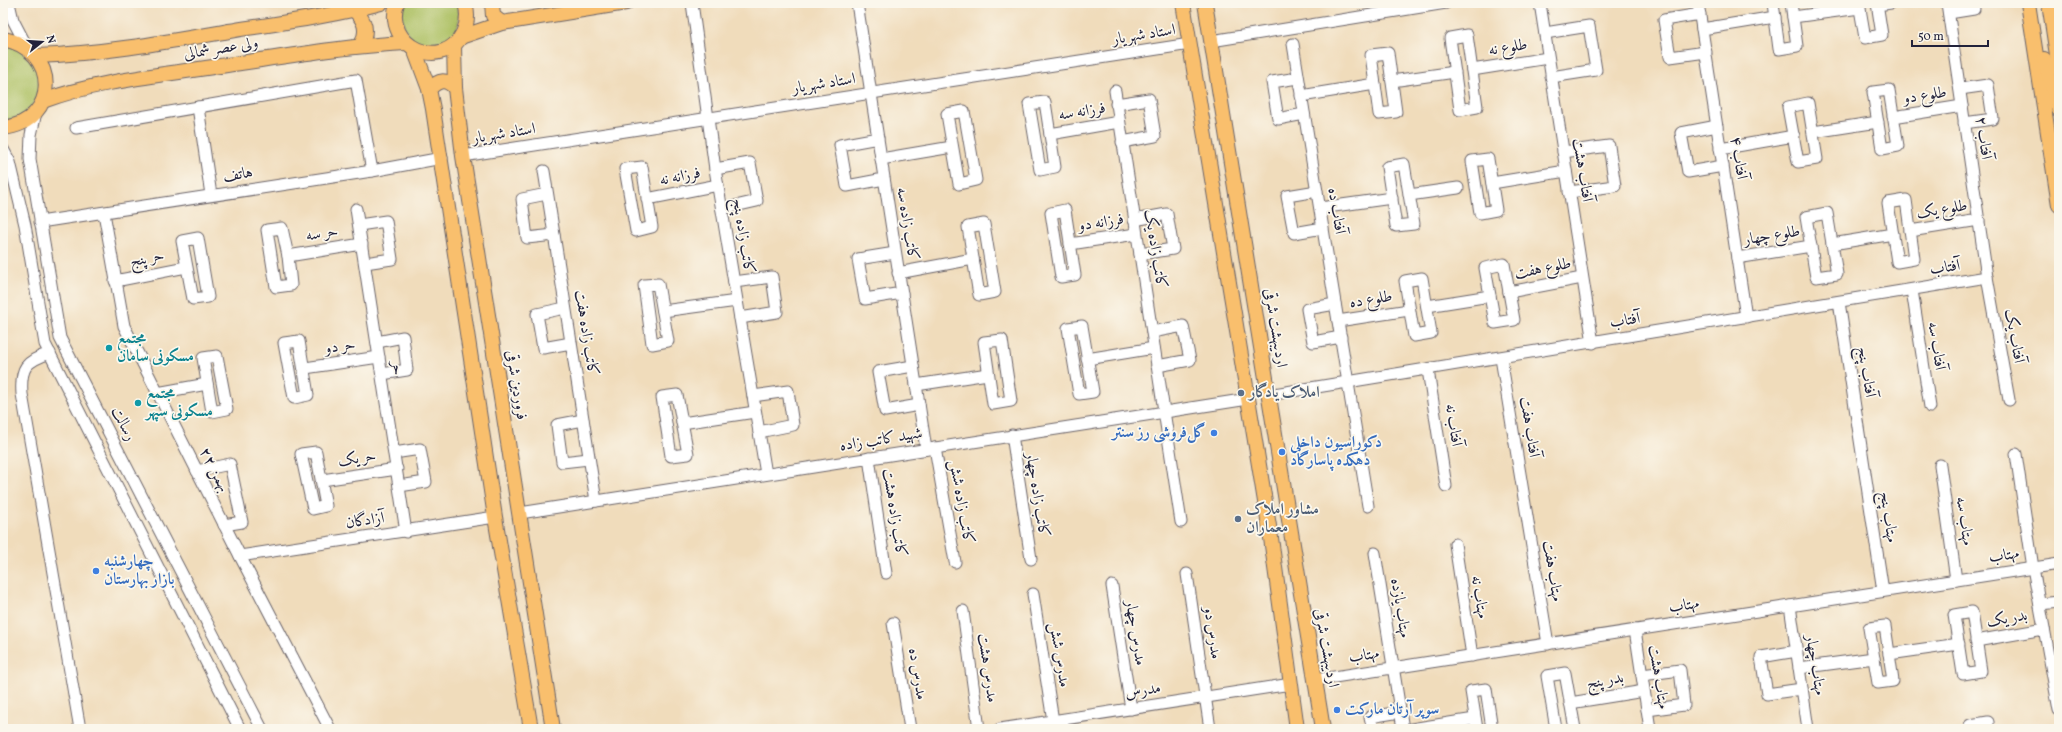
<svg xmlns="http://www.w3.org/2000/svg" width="2062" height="732" font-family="Vollkorn,Amiri,serif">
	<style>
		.green { fill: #aec165; stroke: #687250 }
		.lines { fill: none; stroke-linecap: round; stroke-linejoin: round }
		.minor-casing { stroke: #6a6368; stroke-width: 13 }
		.major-casing { stroke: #6a6368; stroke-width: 16 }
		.minor { stroke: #fff; stroke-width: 11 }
		.major { stroke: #f9bf6d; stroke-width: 14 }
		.culture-dot { fill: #0f9aa8; stroke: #fbf7ec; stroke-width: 1.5 }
		.service-dot { fill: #5c6f8a; stroke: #fbf7ec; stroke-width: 1.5 }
		.shop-dot { fill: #3f7fe0; stroke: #fbf7ec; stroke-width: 1.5 }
		.labels { text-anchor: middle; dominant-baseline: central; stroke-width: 3.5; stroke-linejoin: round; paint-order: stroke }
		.street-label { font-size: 16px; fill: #22223b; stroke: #fbf7ec }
		.culture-label { font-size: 16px; font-weight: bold; fill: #0d838f; stroke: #fbf7ec; text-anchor: start }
		.service-label { font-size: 16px; font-weight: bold; fill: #4e5e75; stroke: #fbf7ec; text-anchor: start }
		.shop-label { font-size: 16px; font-weight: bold; fill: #366cbe; stroke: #fbf7ec; text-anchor: start }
	</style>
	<rect width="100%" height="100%" fill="#fbf7ec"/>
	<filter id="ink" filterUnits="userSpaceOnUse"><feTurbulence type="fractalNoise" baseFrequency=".025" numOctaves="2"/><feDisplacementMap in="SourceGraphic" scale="8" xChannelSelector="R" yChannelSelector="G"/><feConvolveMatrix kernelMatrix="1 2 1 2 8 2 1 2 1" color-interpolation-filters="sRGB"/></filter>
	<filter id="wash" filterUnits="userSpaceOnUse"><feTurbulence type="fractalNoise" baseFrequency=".012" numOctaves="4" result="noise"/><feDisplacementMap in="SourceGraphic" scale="16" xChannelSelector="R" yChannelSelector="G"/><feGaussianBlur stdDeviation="0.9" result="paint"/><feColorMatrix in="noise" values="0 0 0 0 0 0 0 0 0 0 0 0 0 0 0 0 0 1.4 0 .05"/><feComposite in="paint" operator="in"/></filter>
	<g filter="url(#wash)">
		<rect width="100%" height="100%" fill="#f0dcbb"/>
		<g class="green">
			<path d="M405 3H457C472 48 410 62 403 21 401 15 402 9 405 3Z"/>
			<polygon points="3,44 20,48 38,68 40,94 26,115 3,124"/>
		</g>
	</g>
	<g filter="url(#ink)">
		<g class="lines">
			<defs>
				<g id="minor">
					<polyline points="9,3 13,20 27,47"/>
					<polyline points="692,3 715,169 766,474"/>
					<polyline points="857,3 926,449"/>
					<polyline points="1540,3 1593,343"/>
					<polyline points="1698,3 1746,317"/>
					<polyline points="1773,3 1779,49 1797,46 1791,3"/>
					<polyline points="1859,3 1865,38 1882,35 1877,3"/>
					<polyline points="1947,3 1987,277 2009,400"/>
					<polyline points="1877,5 1891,3"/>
					<polyline points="1949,13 1974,9 1973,3"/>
					<polyline points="1700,14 1664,20 1670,57 1706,52"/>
					<polyline points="1793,17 1860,8"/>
					<polyline points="1702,29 1775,17"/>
					<polyline points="1545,33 1589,26 1596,70 1551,77"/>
					<polygon points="1467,35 1477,107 1460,110 1450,38"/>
					<polyline points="1211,41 1446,3"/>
					<polyline points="1293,44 1368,506"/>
					<polygon points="1388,53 1396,112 1379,114 1371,55"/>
					<polyline points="1472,70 1548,58"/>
					<polyline points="1298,78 1272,82 1278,119 1304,114"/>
					<polyline points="1392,81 1455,72"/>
					<polyline points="1960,89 1988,85 1993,119 1964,123"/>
					<polygon points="1889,90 1898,146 1882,149 1873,92"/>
					<polyline points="1115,91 1181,522"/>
					<polyline points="1301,96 1375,84"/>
					<polygon points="1045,102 1055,167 1040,170 1029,104"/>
					<polygon points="1808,103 1817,159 1798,162 1788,107"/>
					<polyline points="1116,104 1149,99 1155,136 1122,142"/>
					<polyline points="198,107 211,195"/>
					<polygon points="964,111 976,180 959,184 947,114"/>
					<polyline points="36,112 31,135 30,159 60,338 262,729"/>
					<polyline points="1893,117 1962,106"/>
					<polyline points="1717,126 1681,133 1688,172 1723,166"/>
					<polyline points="76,128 356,80 372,171"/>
					<polyline points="1813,132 1878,122"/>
					<polyline points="1050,134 1119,122"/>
					<polyline points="878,138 840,145 847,186 884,179"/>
					<polyline points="3,149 10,162 25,225 45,344 240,729"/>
					<polyline points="1720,149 1794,136"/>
					<polyline points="1563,152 1609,146 1615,186 1569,192"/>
					<polyline points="463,156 1190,44"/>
					<polyline points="881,159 952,147"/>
					<polygon points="1488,159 1496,210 1480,213 1472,161"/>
					<polygon points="1404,164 1414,224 1396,226 1387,167"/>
					<polygon points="642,167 652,227 636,231 625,169"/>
					<polyline points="715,169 750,163 757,201 722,209"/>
					<polyline points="544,171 596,501"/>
					<polyline points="1492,183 1566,171"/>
					<polyline points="1317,191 1287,196 1294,233 1323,228"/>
					<polyline points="547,194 522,199 527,238 554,235"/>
					<polyline points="1409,195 1458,188"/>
					<polyline points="647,199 718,185"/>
					<polygon points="1906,200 1914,259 1897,262 1888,203"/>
					<polyline points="1320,208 1392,198"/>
					<polyline points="356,209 406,532"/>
					<polygon points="1065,210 1075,275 1061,277 1051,213"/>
					<polyline points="104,213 124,326 240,556 330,729"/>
					<polygon points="1827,213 1837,274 1816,277 1806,217"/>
					<polyline points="1134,220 1167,214 1173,249 1140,254"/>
					<polyline points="40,222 372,171 442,158"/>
					<polygon points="984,224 995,292 979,295 968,227"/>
					<polyline points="359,225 386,221 392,259 365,263"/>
					<polygon points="282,228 288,256 291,285 276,287 267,230"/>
					<polyline points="1910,231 1979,220"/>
					<polygon points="198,238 208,297 193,299 182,241"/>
					<polyline points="1070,244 1136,234"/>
					<polyline points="1832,244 1893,234"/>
					<polyline points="895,253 858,259 865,299 902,293"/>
					<polyline points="288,256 362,244"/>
					<polyline points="1737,258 1811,246"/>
					<polygon points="1504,264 1514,320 1495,323 1485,268"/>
					<polyline points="898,273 973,259"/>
					<polygon points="1422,278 1431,333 1414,336 1405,281"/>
					<polyline points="115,281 186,267"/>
					<polyline points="734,282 772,277 777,312 740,318"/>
					<polygon points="658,284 668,341 652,344 644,285"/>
					<polyline points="1912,290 1930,407"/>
					<polyline points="1509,292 1582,278"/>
					<polyline points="1839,302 1883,591"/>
					<polyline points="1335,304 1307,309 1313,342 1341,337"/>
					<polyline points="1427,306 1490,296"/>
					<polyline points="565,308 537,314 543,348 571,343"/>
					<polyline points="663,311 737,301"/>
					<polyline points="1338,321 1409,310"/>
					<polygon points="1082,326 1093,392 1079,394 1068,328"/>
					<polyline points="1152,332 1183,326 1190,360 1157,366"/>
					<polygon points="1002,340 1011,401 993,404 984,342"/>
					<polygon points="299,341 308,395 294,398 284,343"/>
					<polyline points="377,342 403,337 407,370 382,374"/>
					<path d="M50 353C26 361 20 367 22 394L80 729"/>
					<polygon points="217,356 227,409 212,412 203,358"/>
					<polyline points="1501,358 1548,644"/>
					<polyline points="1087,359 1154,348"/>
					<polyline points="913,366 878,372 885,411 919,405"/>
					<polyline points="305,368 379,357"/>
					<polyline points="1428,370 1446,486"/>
					<polyline points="916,385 988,374"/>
					<polyline points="157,393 207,384"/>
					<polygon points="677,395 688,454 671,456 662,397"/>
					<polyline points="1268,395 1987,277"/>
					<polyline points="753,396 788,391 793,425 759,432"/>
					<polyline points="583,420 557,425 562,462 589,459"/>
					<polyline points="682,423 755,412"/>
					<polyline points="1012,435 1031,559"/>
					<polyline points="935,448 955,562"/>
					<polygon points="316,452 326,506 313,509 301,454"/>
					<polyline points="394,453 420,449 426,482 399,486"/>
					<polyline points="2016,454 2033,568 2059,710"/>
					<polyline points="869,458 886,573"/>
					<polyline points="1940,465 1956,580"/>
					<polyline points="197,471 230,464 242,522 224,525"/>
					<polyline points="322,480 397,469"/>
					<polyline points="520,513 1248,399"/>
					<polyline points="1455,544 1472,656"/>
					<polyline points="1375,553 1403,729"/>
					<polyline points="240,556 495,517"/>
					<polyline points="1187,574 1210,729"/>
					<polyline points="1112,586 1131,709"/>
					<polyline points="1033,594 1053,721"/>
					<polyline points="2040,604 2059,602"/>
					<polyline points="1790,606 1808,729"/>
					<polyline points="963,611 979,729"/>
					<polygon points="1972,612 1981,671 1963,674 1954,615"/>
					<polyline points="893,623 910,729"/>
					<polygon points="1885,626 1893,681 1878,683 1869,628"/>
					<polyline points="1635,630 1650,729"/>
					<polyline points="1976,641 2044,629"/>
					<polyline points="1797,651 1761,657 1767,694 1802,689"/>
					<polyline points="1889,654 1959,644"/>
					<polyline points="1799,668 1874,658"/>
					<polyline points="1642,675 1680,670 1684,705 1647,710"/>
					<polyline points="1315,680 2059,564"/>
					<polyline points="1570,703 1644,691"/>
					<polyline points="1000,729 1291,684"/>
					<polyline points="1373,729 1370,717 1400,712"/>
					<polyline points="1411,729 1475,719"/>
					<polyline points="1477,729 1471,691 1486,689 1492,729"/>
					<polyline points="1556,729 1547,676 1565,673 1575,729"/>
					<polyline points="1971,729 1970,725 1988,722 1988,729"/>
				</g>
				<g id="major">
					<path d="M397 3C383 47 443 73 463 33 468 23 468 13 465 3"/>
					<polyline points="492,3 493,16 502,23"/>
					<polyline points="1183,3 1271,538 1297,729"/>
					<polyline points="1205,3 1323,729"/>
					<polyline points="2028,3 2059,205"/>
					<polyline points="2049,3 2059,68"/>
					<path d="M354 10C366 21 368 31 361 45"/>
					<polyline points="461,37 502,23 626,3"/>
					<path d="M3 39C60 49 60 122 3 128"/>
					<polyline points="454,45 455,88 463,156 553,729"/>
					<polyline points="414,49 429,89 433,109 495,517 531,729"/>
					<path d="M36 56C100 54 166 42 229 31 280 23 332 16 381 3"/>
					<polyline points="2044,59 2059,110"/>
					<path d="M429 89C439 80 445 78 455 88"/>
					<path d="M43 101C96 81 156 76 213 67 277 58 341 46 406 43"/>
				</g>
			</defs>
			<use href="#minor" class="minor-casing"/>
			<use href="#major" class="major-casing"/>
			<use href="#minor" class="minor"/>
			<use href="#major" class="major"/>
		</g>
	</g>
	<g class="culture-dot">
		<circle cx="109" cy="348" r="4"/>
		<circle cx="138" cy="403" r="4"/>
	</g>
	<g class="service-dot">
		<circle cx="1241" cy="393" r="4"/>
		<circle cx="1238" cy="519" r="4"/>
	</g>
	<g class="shop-dot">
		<circle cx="1214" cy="433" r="4"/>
		<circle cx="1282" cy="452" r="4"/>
		<circle cx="96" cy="571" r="4"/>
		<circle cx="1337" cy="710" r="4"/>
	</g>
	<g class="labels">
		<g class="street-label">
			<text transform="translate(1144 35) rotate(-9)">استاد شهریار</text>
			<text transform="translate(1508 48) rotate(-9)">طلوع نه</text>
			<text transform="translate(221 49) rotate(-9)">ولی عصر شمالی</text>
			<text transform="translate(824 84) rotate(-9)">استاد شهریار</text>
			<text transform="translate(1925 96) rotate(-9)">طلوع دو</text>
			<text transform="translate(1082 112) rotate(-9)">فرزانه سه</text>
			<text transform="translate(504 134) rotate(-9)">استاد شهریار</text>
			<text transform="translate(1983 138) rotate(82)">آفتاب ۲</text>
			<text transform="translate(1738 158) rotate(81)">آفتاب ۴</text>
			<text transform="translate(1582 170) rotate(81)">آفتاب هشت</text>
			<text transform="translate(238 175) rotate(-9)">هاتف</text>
			<text transform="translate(680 177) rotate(-11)">فرزانه نه</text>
			<text transform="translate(1942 210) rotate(-9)">طلوع یک</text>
			<text transform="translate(1336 211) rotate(81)">آفتاب ده</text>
			<text transform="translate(1101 223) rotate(-9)">فرزانه دو</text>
			<text transform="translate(907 224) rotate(81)">کاتب زاده سه</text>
			<text transform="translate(322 234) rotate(-9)">حر سه</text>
			<text transform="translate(743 236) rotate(81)">کاتب زاده پنج</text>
			<text transform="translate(1772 236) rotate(-9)">طلوع چهار</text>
			<text transform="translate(1155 249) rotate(81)">کاتب زاده یک</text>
			<text transform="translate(147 259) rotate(-11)">حر پنج</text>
			<text transform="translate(1945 268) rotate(-9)">آفتاب</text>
			<text transform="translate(1543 269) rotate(-11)">طلوع هفت</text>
			<text transform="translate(1371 300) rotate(-9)">طلوع ده</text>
			<text transform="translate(1625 321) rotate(-9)">آفتاب</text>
			<text transform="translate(1275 328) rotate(81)">اردیبهشت شرقی</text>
			<text transform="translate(586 333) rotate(81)">کاتب زاده هفت</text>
			<text transform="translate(2014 336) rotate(80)">آفتاب یک</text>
			<text transform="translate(1936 346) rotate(81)">آفتاب سه</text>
			<text transform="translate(340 347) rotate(-9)">حر دو</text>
			<text transform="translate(397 368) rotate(81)">حر</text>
			<text transform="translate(1866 372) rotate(81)">آفتاب پنج</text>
			<text transform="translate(516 385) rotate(81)">فروردین شرقی</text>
			<text transform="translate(123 424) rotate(63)">رسالت</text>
			<text transform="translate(1453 425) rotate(81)">آفتاب نه</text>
			<text transform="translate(1529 427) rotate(81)">آفتاب هفت</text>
			<text transform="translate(881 440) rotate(-9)">شهید کاتب زاده</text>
			<text transform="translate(357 459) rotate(-9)">حر یک</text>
			<text transform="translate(214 470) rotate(63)">۲۲ بهمن</text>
			<text transform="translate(1037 495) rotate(81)">کاتب زاده چهار</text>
			<text transform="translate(961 502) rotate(80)">کاتب زاده شش</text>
			<text transform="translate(894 513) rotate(81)">کاتب زاده هشت</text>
			<text transform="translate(1888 517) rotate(82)">مهتاب پنج</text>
			<text transform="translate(365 521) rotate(-8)">آزادگان</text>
			<text transform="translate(1964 521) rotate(82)">مهتاب سه</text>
			<text transform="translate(2004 556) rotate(-9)">مهتاب</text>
			<text transform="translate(1552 571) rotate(81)">مهتاب هفت</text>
			<text transform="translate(1479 597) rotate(81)">مهتاب نه</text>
			<text transform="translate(1684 606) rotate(-9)">مهتاب</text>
			<text transform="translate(1400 608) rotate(81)">مهتاب یازده</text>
			<text transform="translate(2007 619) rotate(-10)">بدر یک</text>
			<text transform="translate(1135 633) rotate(81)">مدرس چهار</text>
			<text transform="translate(1212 633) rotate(82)">مدرس دو</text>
			<text transform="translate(1326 648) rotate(80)">اردیبهشت شرقی</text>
			<text transform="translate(1059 655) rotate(81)">مدرس شش</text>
			<text transform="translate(1364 656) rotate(-9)">مهتاب</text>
			<text transform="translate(1815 665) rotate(81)">مهتاب چهار</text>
			<text transform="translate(987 668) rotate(82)">مدرس هشت</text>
			<text transform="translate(917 674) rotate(81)">مدرس ده</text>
			<text transform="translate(1658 677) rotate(81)">مهتاب هشت</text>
			<text transform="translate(1605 681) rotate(-10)">بدر پنج</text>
			<text transform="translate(1143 691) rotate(-9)">مدرس</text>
		</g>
		<g class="culture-label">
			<text x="117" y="339">مجتمع<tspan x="117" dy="18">مسکونی سامان</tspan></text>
			<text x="146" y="394">مجتمع<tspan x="146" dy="18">مسکونی سپهر</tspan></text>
		</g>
		<g class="service-label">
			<text x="1249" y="393">املاک یادگار</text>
			<text x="1246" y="510">مشاور املاک<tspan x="1246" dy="18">معماران</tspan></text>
		</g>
		<g class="shop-label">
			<text x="1206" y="433" text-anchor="end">گل‌فروشی رز سنتر</text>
			<text x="1290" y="443">دکوراسیون داخلی<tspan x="1290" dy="18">دهکده پاسارگاد</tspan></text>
			<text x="104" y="562">چهارشنبه<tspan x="104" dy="18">بازار بهارستان</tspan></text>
			<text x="1345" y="710">سوپر آرتان مارکت</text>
		</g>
	</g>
	<rect width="2062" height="732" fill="none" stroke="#fbf7ec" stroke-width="16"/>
	<g transform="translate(42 42) rotate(73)" stroke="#fbf7ec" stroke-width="3" paint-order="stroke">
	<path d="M0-3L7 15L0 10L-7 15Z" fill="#22223b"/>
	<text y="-6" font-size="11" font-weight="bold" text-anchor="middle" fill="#22223b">N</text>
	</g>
	<path d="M1912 40v6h76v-6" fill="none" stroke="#22223b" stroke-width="2"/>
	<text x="1918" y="40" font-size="12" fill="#22223b" stroke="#fbf7ec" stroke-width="3" paint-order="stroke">50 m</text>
</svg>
